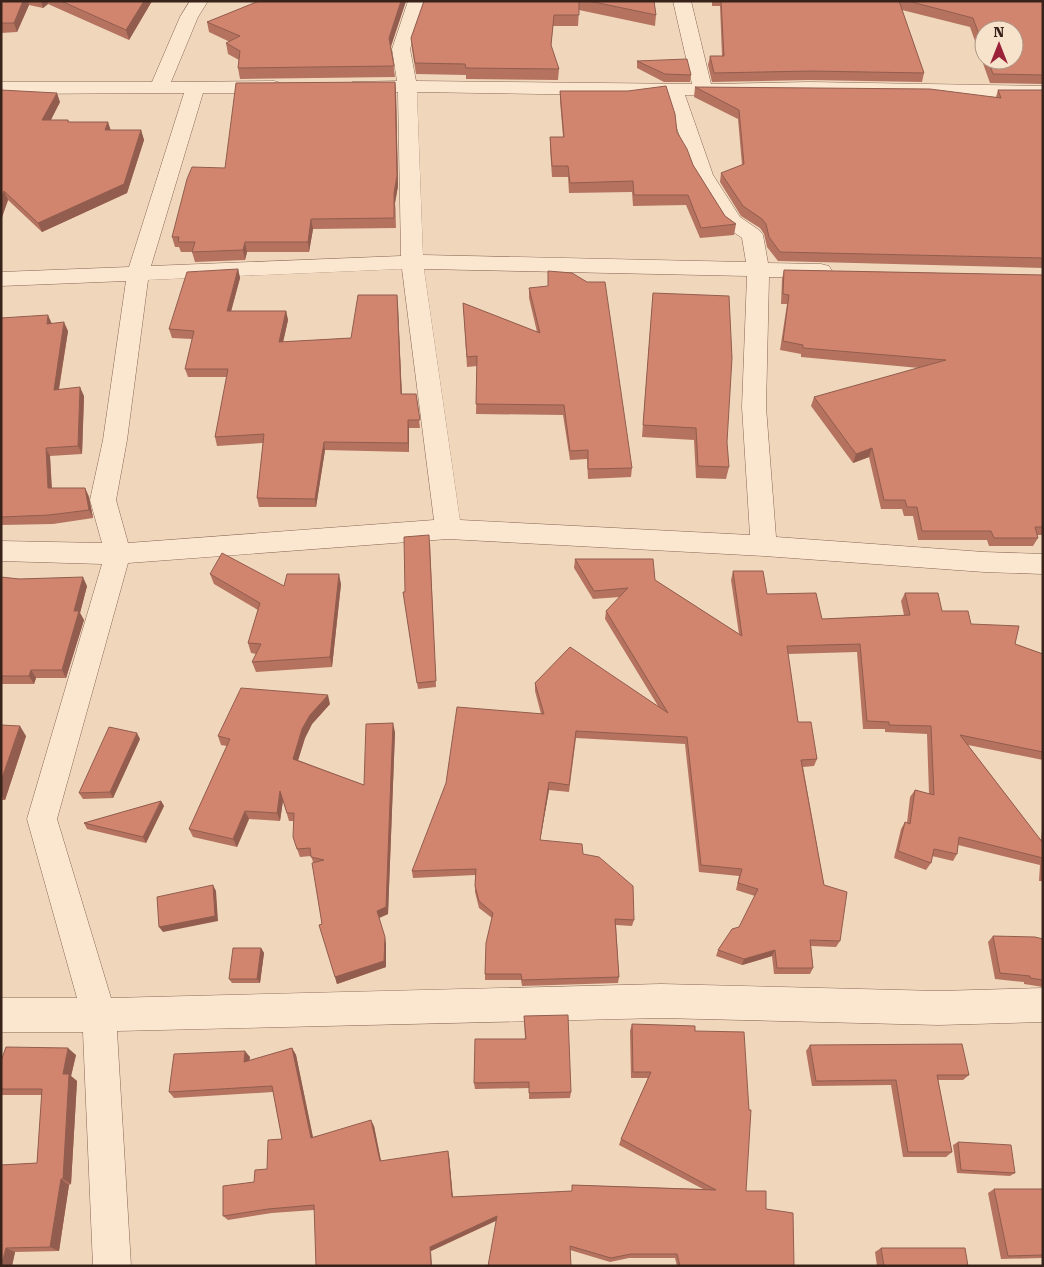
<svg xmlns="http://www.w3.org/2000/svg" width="1044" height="1267" font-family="'Roboto Serif',serif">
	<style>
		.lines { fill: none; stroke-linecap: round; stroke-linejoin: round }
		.minor-casing { stroke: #896654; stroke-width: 1 }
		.minor { fill: #fbe6cf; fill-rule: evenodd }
		.wall { fill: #b4725f; fill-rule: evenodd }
		.shaded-wall { fill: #925d4e }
		.building { fill: #d1856f; stroke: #925d4e }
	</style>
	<rect width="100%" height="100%" fill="#f0d7bc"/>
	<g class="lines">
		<defs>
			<path id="minor" d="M190 1H208L198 17 171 82 274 81 281 83 283 87 281 91 274 93H203L151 266 401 256 398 92 352 90 350 86 352 82 397 81 392 49 408 1H426L410 49 416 81 692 84 673 1H691L711 84 809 82 1043 86V98L809 94 685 95 713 175 740 217 759 230 763 235 768 263 821 264 829 266 832 271 829 276 821 278 769 277 766 407 776 537 984 552 1043 554V574L984 572 764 556 448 539 128 563 57 819 111 998 661 984 939 991 1043 988V1022L939 1025 661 1018 117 1031 131 1266H93L83 1032H1V998H77L27 819 102 564 1 561V541L102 543 90 500 103 440 126 281 1 286V272L129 267 184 93 1 94V82H152L180 17ZM417 92 666 96 693 175 725 226 742 238 746 262 423 255ZM402 269 434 520 128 543 116 500 127 440 148 280ZM424 269 747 276 742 407 750 535 460 520Z"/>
		</defs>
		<use href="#minor" class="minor-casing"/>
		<use href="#minor" class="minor"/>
	</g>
	<g class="wall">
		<polygon points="1,1 152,1 129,40 48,4 43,8 29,5 17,32 1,33"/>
		<polygon points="259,1 406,1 391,47 395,77 240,79 238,68 239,60 228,54 226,43 230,42 209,32 207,22"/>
		<polygon points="424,1 654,1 656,15 655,26 579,10 578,26 553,26 551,47 559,69 558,80 466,79 466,75 416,74 412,49 411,38"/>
		<path d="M712 1H1043V84L990 83 970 27 902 10 924 73 922 82 809 80 712 82 708 65 710 56H722L720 6H712ZM984 30 1014 60H984Z"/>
		<polygon points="637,61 691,75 690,82 664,82 637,68"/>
		<polygon points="395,82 396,93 398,186 395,203 396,228 313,229 309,252 247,252 245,260 195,262 192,252 181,252 179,247 175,247 172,237 225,168"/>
		<polygon points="695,87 996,97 998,90 1043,90 1043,268 778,261 767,247 764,234 760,228 741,216 720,182 721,173 742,165 738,119 694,97"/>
		<polygon points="1,90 60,102 50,120 68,120 69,122 108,122 110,130 141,130 144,140 127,193 42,232 8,200 1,220"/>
		<polygon points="560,91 677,132 693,165 725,216 736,224 734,235 700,238 686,205 633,206 632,192 569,193 568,177 552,177 550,148 550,137 563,137 560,101"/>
		<polygon points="238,269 240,278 231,311 286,311 288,320 283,342 351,338 397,295 402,394 416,394 420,428 409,428 409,452 325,450 316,507 259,507 257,498 263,443 217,446 215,437 227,377 188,377 185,369 192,339 172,338 169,329"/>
		<polygon points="784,270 1043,275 1043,535 1037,535 1038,538 1033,546 989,546 987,540 918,540 913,516 904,516 902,509 881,509 869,457 853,463 811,406 814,397 919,368 801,357 801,354 780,350 787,304 781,304 782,279"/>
		<polygon points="529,288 632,468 631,477 588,479 587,459 570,460 563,415 476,414 477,366 467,367 463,303 537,332 529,298"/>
		<polygon points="653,293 729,467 726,479 696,478 694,440 642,437"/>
		<polygon points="1,318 51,323 68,331 59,390 84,396 82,454 50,456 52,488 85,488 89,497 93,518 53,524 1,525"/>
		<polygon points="430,542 436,687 418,689 403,592 405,592"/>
		<polygon points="575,559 655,580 739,634 731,580 733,571 767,594 822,619 904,615 901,601 905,593 942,611 1015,644 1043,654 1043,760 968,745 1041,841 1043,819 1043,881 1039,881 1040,865 958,845 957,854 953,861 932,856 931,863 926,870 894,858 901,829 905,822 907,823 910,797 915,790 929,794 927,734 885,732 885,729 863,729 857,652 788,654 798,722 817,759 814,766 803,767 824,885 840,941 836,947 811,946 813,968 810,974 774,974 772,956 742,965 716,956 718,950 739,927 755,896 736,890 739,876 699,872 685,744 576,738 569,792 549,790 540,840 583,854 634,920 632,926 616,925 619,977 618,983 522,986 521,980 485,980 485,974 492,918 479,908 475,892 475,875 413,878 412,871 541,714 535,691 535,683 658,706 605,619 606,611 620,597 593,599 574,568"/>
		<polygon points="210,574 284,586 341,584 332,667 256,672 252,662 256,654 251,653 248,643 258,610 214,584"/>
		<polygon points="1,577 87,586 80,613 84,620 66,678 36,678 34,684 1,684"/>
		<polygon points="330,704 312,724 305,738 298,760 364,785 395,732 388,914 379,918 386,944 386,967 337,984 335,977 322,924 313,862 311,856 300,857 297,849 294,821 289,821 283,801 280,821 249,819 237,847 193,837 189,829 227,746 221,745 218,736"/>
		<polygon points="1,725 26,736 5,800 1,800"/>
		<polygon points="140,739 113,798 83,799 79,793"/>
		<polygon points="161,801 164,806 146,843 87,829 84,823"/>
		<polygon points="993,936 1043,939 1043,987 1024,984 1024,982 995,979 988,942"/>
		<polygon points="261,948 264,953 260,983 232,983 229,979"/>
		<polygon points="524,1016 571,1092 570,1098 529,1099 529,1088 475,1089 474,1083 525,1039"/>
		<polygon points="632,1024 695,1031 746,1191 766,1209 794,1266 677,1266 675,1258 629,1258 610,1262 570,1250 496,1221 431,1251 314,1210 272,1213 228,1220 223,1216 267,1169 282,1139 273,1092 174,1098 169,1092 250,1057 249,1061 292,1048 296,1055 313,1137 374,1126 381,1161 449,1156 453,1197 572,1191 572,1185 703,1189 619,1145 621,1139 648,1078 631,1078 630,1031"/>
		<polygon points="810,1045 969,1075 963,1080 938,1080 952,1152 946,1157 903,1157 891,1085 812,1086 806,1051"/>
		<polygon points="76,1055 71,1076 77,1081 71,1184 69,1185 59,1251 15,1252 12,1266 1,1266 1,1165 37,1163 42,1095 1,1095 1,1061"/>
		<polygon points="958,1142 1015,1173 1010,1176 957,1173 953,1145"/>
		<polygon points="994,1189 1043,1189 1043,1258 1001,1259 988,1193"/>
		<polygon points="881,1248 968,1266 877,1266 875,1252"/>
	</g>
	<g class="shaded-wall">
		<polygon points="23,1 28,1 29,5 17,32 14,23"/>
		<polygon points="41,1 47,1 48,4 43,8"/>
		<polygon points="144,1 152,1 129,40 126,30"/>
		<polygon points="401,1 406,1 390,48 389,38"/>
		<polygon points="395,82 396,93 398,186 395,203 396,228 394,193"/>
		<polygon points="57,93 60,102 46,130 42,120"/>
		<polygon points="108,122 111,131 105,130"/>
		<polygon points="141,130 144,140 127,193 42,232 38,223"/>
		<polygon points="4,191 8,200 1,220 1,198"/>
		<polygon points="311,219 313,229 309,252 308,242"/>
		<polygon points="245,242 247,252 245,260 243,250"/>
		<polygon points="238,269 240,278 229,319 227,311"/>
		<polygon points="397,295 398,304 402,402 401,394"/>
		<polygon points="286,311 288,320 281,351 279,342"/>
		<polygon points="48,315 52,324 47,324"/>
		<polygon points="64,322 68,331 57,399 54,390"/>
		<polygon points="80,387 84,396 82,454 78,446"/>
		<polygon points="408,420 409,428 409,452 408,443"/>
		<polygon points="324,442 325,450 316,507 315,499"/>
		<polygon points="46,448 50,456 52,497 48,488"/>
		<polygon points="872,448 869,457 853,463 856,454"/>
		<polygon points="85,488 89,497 93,518 89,510"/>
		<polygon points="339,574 341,584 332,667 330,657"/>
		<polygon points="83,577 87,586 80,613 84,620 66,678 62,670 74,611"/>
		<polygon points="31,670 36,678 34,684 29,676"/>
		<polygon points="328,695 330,704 312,724 305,738 296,767 293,759 302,729 310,715"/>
		<polygon points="393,723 395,732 388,914 379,918 377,911"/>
		<polygon points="20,726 26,736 5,800 1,795 1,781"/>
		<polygon points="137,733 140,739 113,798 110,792"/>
		<polygon points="549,782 549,790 539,847 540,840"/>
		<polygon points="280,791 283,800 280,821 277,813"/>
		<polygon points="161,801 164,806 146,843 143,837"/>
		<polygon points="245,811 249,819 237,847 233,839"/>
		<polygon points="213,885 216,891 218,921 163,932 159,927"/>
		<polygon points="385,937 386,944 386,967 337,984 335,977"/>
		<polygon points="261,948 264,953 260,983 257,979"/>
		<polygon points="775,950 772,956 742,965 744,959"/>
		<polygon points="68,1048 76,1055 71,1076 77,1081 71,1184 63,1179 63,1074"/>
		<polygon points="292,1048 296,1055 314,1143 311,1138"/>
		<polygon points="245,1051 250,1057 248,1069 244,1062"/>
		<polygon points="371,1120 374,1126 382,1166 380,1161"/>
		<polygon points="448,1151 449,1156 453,1201 452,1197"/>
		<polygon points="61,1179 69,1185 59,1251 50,1247"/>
		<polygon points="497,1216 497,1220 431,1251 432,1266 431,1266 430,1247"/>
		<polygon points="6,1248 15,1252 12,1266 2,1266"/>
	</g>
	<g class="building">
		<polygon points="1,1 23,1 14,23 1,23"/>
		<polygon points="61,1 144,1 126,30"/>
		<polygon points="259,1 401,1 389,38 394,66 238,68 240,51 226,43 240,36 207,22"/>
		<polygon points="424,1 579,1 579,15 554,15 551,45 559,69 466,68 465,64 415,63 411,38"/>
		<polygon points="589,1 654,1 656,15"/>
		<polygon points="721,1 899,1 924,73 811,71 714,73 710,56 724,56"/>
		<polygon points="908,1 1043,1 1043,75 993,74 988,60 1014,60 1014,30 984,30 984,48 973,18"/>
		<polygon points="687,59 691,75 665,74 637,61"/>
		<polygon points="395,82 397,176 394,193 394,218 311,219 308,242 245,242 243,250 192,252 195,242 178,242 179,237 172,237 187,179 192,167 225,168 236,83"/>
		<polygon points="666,86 675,114 677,132 687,149 693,165 725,216 736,224 701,228 688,195 634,195 633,181 570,183 568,166 552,166 550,137 564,137 560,91 628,91"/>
		<polygon points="695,87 930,89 1001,98 998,90 1043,90 1043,258 780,252 769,237 766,224 762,219 743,206 721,173 744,164 739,110"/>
		<polygon points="1,90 57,93 42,120 68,120 68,122 108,122 105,130 141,130 124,184 38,223 4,191 1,198"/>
		<polygon points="238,269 227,311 286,311 279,342 351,338 358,295 397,295 401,394 416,394 420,420 408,420 408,443 324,442 315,499 257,498 264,434 215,437 228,369 185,369 194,331 169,329 187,272"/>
		<polygon points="784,270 1043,275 1043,527 1035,527 1038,538 994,538 991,531 922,531 917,507 907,507 905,500 884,500 872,448 856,454 814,397 946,360 803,348 803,345 783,341 789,295 783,294"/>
		<polygon points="548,271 572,273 587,282 605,282 632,468 588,469 588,450 570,451 564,405 476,404 477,356 467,357 463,303 540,333 529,288 548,286"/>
		<polygon points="653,293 729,296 732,358 727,442 729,467 698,466 696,428 643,425"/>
		<polygon points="48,315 47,324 64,322 54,390 80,387 78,446 46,448 48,488 85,488 89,510 49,515 1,517 1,318"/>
		<polygon points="429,535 436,681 417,683 403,592 405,592 404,537"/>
		<polygon points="222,553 284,586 287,574 339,574 330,657 252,662 261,644 248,643 260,603 210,574"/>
		<polygon points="575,559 653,559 655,580 742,636 733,571 763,571 767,594 816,593 822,619 910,615 905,593 938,593 942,611 968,611 971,624 1019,626 1015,644 1043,654 1043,752 960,735 1043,843 1043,858 959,837 957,854 934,849 931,863 898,851 905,822 910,824 915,790 934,795 931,726 889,725 889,722 867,721 860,644 787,646 798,722 811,722 817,759 801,760 824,885 847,892 840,941 810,940 813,968 777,968 775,950 744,959 718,950 732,929 739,927 758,889 738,883 742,869 701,865 687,737 576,731 569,785 549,782 540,840 582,844 583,854 599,857 633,886 634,920 615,919 619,977 522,980 521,974 485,974 486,943 493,913 479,901 475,886 476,869 412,871 446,783 457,707 544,714 535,683 570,647 668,713 606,611 628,588 594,591"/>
		<polygon points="1,577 19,579 83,577 74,611 79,611 62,670 31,670 29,676 1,676"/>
		<polygon points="241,688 328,695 310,715 302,729 293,759 364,785 366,724 393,723 386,907 377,911 385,937 384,961 335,977 319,925 322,924 312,863 324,860 311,857 310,848 297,849 293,837 294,813 287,813 280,791 277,813 245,811 233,839 189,829 230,739 218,736"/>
		<polygon points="1,725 20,726 1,781"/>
		<polygon points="109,727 137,733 110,792 79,793"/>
		<polygon points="161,801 143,837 84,823"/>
		<polygon points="213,885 215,916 159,927 157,897"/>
		<polygon points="993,936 1035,937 1043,939 1043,980 1030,978 1030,976 1000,973"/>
		<polygon points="233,948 261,948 257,979 229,979"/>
		<polygon points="568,1015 571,1092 529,1093 529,1082 474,1083 475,1039 526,1039 524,1016"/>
		<polygon points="632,1024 695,1026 695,1031 744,1032 749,1110 751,1110 746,1191 766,1191 766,1209 793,1213 794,1266 680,1266 677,1254 631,1254 611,1258 570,1246 571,1266 488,1266 497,1216 430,1247 431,1266 316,1266 314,1205 268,1209 223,1216 223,1186 254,1182 255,1170 267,1169 268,1140 282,1139 272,1086 169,1092 174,1054 245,1051 244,1062 292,1048 311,1138 371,1120 380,1161 448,1151 452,1197 572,1191 572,1185 716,1190 621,1139 651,1072 633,1072"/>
		<polygon points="962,1044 969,1075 937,1075 952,1152 908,1152 896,1080 816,1081 810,1045"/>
		<polygon points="6,1047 68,1048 63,1074 69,1074 63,1179 61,1179 50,1247 6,1248 1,1266 1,1165 37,1163 42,1089 1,1089 1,1061"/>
		<polygon points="958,1142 1011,1145 1015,1173 961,1170"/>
		<polygon points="994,1189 1043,1189 1043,1255 1008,1256"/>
		<polygon points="881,1248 965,1248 968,1266 884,1266"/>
	</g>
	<rect width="1044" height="1267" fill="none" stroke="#37231a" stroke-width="5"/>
	<g transform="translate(999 45)"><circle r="24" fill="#f7e3cc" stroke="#aa9685"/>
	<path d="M0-4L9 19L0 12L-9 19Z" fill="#9b2138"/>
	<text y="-8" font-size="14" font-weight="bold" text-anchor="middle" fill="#37231a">N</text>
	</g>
</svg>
